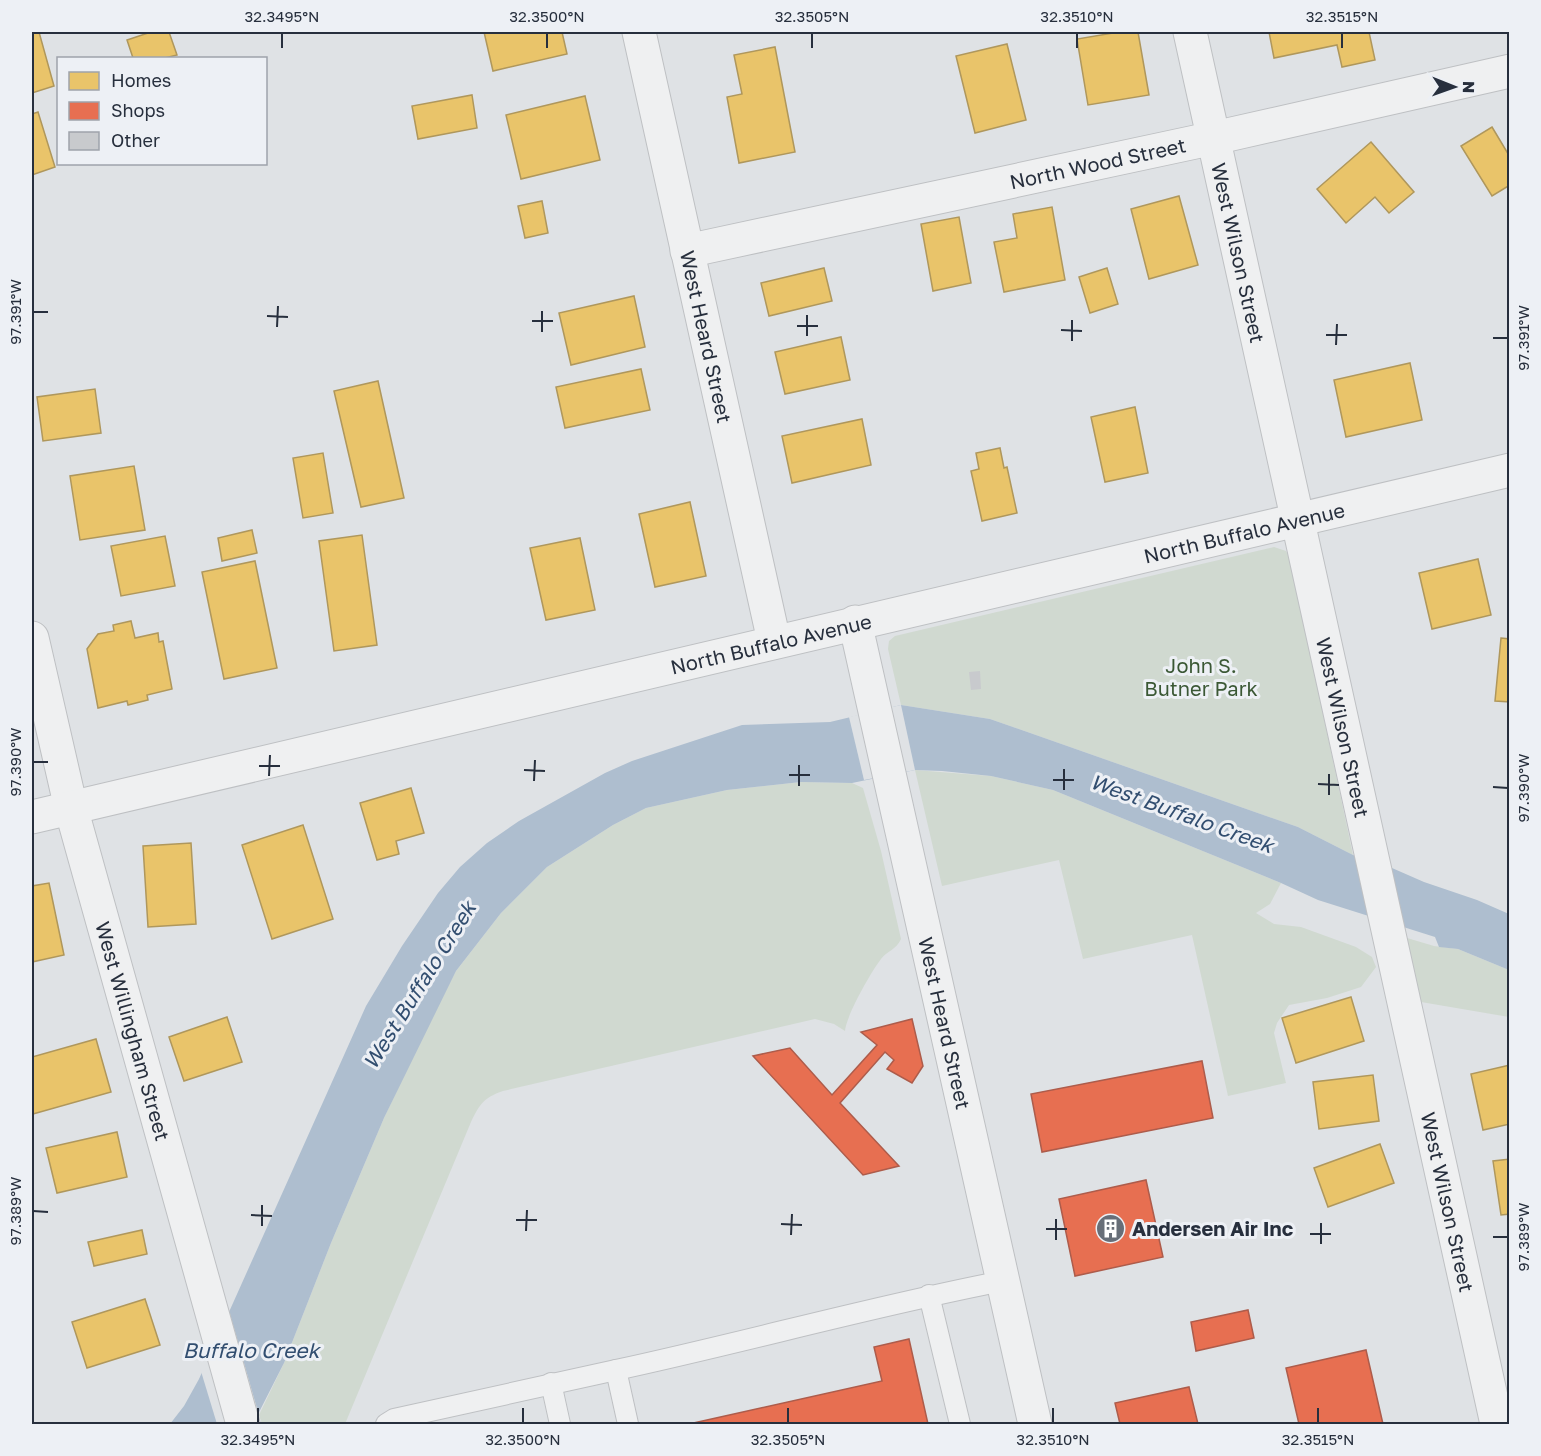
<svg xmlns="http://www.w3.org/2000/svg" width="1541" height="1456" font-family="'Golos Text',sans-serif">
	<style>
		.green { fill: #d0d9d0 }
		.water { fill: #aebecf }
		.pier { fill: #dfe2e5 }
		.homes { fill: #e9c46a; stroke: #af975c; stroke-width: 1.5 }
		.shops { fill: #e76f51; stroke: #ad5c4b; stroke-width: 1.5 }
		.building { fill: #c8cacd }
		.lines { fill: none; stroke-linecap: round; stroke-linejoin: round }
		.lane-casing { stroke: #bec0c3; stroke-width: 22 }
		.street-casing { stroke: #bec0c3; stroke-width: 35 }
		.lane { stroke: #eff0f1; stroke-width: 20 }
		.street { stroke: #eff0f1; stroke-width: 33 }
		.ticks { fill: none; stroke: #272f3d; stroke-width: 2 }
		.labels { text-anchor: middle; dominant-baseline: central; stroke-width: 6; stroke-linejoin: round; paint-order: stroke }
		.street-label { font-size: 20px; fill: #272f3d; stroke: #edf0f5 }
		.park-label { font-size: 20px; fill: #3b5835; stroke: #edf0f5 }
		.poi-label { font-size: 20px; font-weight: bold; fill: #272f3d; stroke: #edf0f5; text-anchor: start }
		.water-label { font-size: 21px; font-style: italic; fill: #324e70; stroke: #edf0f5 }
		.neatline { fill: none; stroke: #272f3d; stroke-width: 2 }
		.ticks-label { font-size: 15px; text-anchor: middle; fill: #272f3d }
	</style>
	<rect width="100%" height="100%" fill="#dfe2e5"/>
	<g class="green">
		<polygon points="1274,547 1286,551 1290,559 1353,855 1298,827 990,719 901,705 888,649 889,641 895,636"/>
		<polygon points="915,770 991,776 1053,790 1281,883 1270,904 1256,913 1274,924 1301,927 1356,947 1372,957 1376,967 1361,987 1327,998 1289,1005 1277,1023 1274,1033 1286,1083 1228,1096 1192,935 1083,959 1059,860 942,886"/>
		<path d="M801 782 852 783 863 788 881 851 901 939C896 950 887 951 881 959 871 972 846 1016 845 1031L834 1024 815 1019 503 1091C483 1098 480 1104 471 1122L345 1424H262L259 1415 284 1363 331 1243 384 1118 424 1033 456 971 501 913 547 867 613 825 646 808 727 790Z"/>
		<polygon points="1407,938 1434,946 1458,949 1509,970 1509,1017 1421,1002"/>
	</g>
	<polygon class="water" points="901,705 990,719 1298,827 1353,855 1392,868 1424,882 1477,900 1509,914 1509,970 1458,949 1439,947 1435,937 1318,900 1281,883 1053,790 991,776 942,771 915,770 852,783 801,782 727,790 646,808 613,825 547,867 501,913 456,971 384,1118 331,1243 284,1363 253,1424 170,1424 184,1406 199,1379 366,1006 402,946 438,893 460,867 487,843 519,821 605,773 632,761 742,725 830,722"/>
	<g class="pier">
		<polygon points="901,705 915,770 864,780 849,717"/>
		<polygon points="228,1307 260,1419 257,1424 217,1424 200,1368"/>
	</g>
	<g class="homes">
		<polygon points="32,32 39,32 54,86 32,93"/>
		<polygon points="151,32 169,32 177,55 165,58 133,58 127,40"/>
		<polygon points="484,32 562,32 567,54 493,71"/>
		<polygon points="1119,32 1138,32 1149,95 1088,105 1077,39"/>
		<polygon points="1269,32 1369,32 1375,60 1342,67 1337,45 1274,58"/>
		<polygon points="1007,44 1026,120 975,133 956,56"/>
		<polygon points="775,47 795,152 739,163 727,97 742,94 734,55"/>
		<polygon points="472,95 477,128 418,139 412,106"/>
		<polygon points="585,96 600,160 521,179 506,115"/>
		<polygon points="38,112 55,167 32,175 32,114"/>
		<polygon points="1492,127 1510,157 1510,185 1492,196 1461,146"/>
		<polygon points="1371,142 1414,192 1389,213 1375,197 1346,223 1317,189"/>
		<polygon points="1179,196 1198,265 1149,279 1131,209"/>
		<polygon points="542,201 548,233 525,238 518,206"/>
		<polygon points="1052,207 1065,280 1004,292 994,242 1017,238 1013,214"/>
		<polygon points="959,217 971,283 933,291 921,224"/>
		<polygon points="824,268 832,301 769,316 761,283"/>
		<polygon points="1107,268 1118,304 1090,313 1079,277"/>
		<polygon points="634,296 645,347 571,365 559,313"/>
		<polygon points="841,337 850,380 785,394 775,352"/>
		<polygon points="1410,363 1422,420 1346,437 1334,380"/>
		<polygon points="641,369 650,410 565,428 556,387"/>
		<polygon points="378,381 404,498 361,507 334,391"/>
		<polygon points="95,389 101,433 43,441 37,397"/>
		<polygon points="1135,407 1148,473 1105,482 1091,417"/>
		<polygon points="862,419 871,465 792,483 782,436"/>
		<polygon points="1000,448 1004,468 1007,467 1017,513 982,521 971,471 979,469 976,453"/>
		<polygon points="323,453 333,513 303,518 293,458"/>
		<polygon points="134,466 145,530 80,540 70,476"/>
		<polygon points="690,502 706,576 655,587 639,514"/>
		<polygon points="252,530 257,553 222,561 218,538"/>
		<polygon points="362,535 377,645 334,651 319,541"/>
		<polygon points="165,536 175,586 121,596 111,546"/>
		<polygon points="580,538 595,610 546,620 530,548"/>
		<polygon points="1478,559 1491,615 1432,629 1419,573"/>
		<polygon points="255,561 277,668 224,679 202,572"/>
		<polygon points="131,621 135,638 158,633 159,642 163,641 172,689 147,695 148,700 128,705 127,701 98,708 87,649 98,634 114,631 113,625"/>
		<polygon points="1501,638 1510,639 1510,702 1495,701"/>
		<polygon points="411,788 424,833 396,841 399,854 377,860 360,803"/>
		<polygon points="303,825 333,919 272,939 242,845"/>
		<polygon points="191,843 196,924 148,927 143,846"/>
		<polygon points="49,883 64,955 32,962 32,886"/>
		<polygon points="1351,997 1364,1041 1296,1063 1282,1018"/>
		<polygon points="227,1017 242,1062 184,1081 169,1037"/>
		<polygon points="96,1039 111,1092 33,1114 32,1057"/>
		<polygon points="1510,1065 1510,1124 1483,1130 1471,1074"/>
		<polygon points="1373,1075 1379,1121 1319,1129 1313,1082"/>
		<polygon points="117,1132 127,1177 57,1193 46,1148"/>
		<polygon points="1380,1144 1394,1183 1328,1207 1314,1168"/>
		<polygon points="1510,1159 1510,1214 1501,1215 1493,1161"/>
		<polygon points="142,1230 147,1254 94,1266 88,1242"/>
		<polygon points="145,1299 160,1345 87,1368 72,1322"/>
	</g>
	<g class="shops">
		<polygon points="912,1019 923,1066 912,1083 887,1069 894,1060 885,1052 840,1103 899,1166 863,1175 753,1056 790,1048 832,1095 877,1045 861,1032"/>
		<polygon points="1202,1061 1213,1118 1042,1152 1031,1094"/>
		<polygon points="1146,1180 1163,1257 1075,1276 1059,1199"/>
		<polygon points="1248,1310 1254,1338 1196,1351 1191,1322"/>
		<polygon points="909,1339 928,1424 689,1424 882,1381 874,1347"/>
		<polygon points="1366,1350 1383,1424 1299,1424 1286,1368"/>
		<polygon points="1189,1387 1198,1424 1120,1424 1115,1403"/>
	</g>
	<polygon class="building" points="980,671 981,689 971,690 969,672"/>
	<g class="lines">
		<defs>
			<g id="lane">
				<polyline points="929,1295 960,1424"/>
				<polyline points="616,1370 628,1424"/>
				<polyline points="551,1383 560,1424"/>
				<path d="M386 1424 394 1419C468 1402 542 1386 616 1370 746 1342 873 1306 1003 1281"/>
			</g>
			<g id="street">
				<path id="s1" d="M639 32 774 641"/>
				<path id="s2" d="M1190 32 1497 1424"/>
				<path id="s3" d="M687 251 1214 138 1510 71"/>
				<path id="s4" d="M855 622 1035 1424"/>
				<path id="s5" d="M32 638 71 808 243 1424"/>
				<path id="s6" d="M32 817 1510 470"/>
			</g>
		</defs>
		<use href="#lane" class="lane-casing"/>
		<use href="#street" class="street-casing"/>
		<use href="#lane" class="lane"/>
		<use href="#street" class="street"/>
	</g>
	<path class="ticks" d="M282 48V33M547 48V33M812 48V33M1077 48V33M1342 48V33M33 312H48M267 316 288 317M532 321H553M797 326H818M277 327 278 306M1061 330 1082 331M542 332V311M1326 335H1347M807 336V315M1493 338H1508M1072 341V320M1336 345 1337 324M33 762H48M259 766H280M524 770 545 771M789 775H810M269 776 270 755M1053 780H1074M534 781 535 760M1318 784 1339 785M799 786V765M1493 787 1508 788M1064 790V769M1329 795V774M33 1211 48 1212M251 1215 272 1216M516 1220H537M781 1224 802 1225M262 1226V1205M1046 1229H1067M526 1231 527 1210M1310 1234H1331M791 1235 792 1214M1493 1237H1508M1056 1240V1219M1321 1244V1223M258 1423V1408M523 1423V1408M788 1423V1408M1053 1423V1408M1318 1423V1408"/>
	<defs>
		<symbol id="building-disc" viewBox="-11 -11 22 22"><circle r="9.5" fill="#676e78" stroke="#edf0f5"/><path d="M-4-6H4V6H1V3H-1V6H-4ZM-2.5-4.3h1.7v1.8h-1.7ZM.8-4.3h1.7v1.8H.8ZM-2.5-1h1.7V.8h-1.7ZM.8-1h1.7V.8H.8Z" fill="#fff"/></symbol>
	</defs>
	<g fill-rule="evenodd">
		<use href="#building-disc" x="1094" y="1212" width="33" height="33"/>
	</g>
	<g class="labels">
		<g class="street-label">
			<text stroke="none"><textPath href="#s3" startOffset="420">North Wood Street</textPath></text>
			<text stroke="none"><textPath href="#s2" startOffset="226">West Wilson Street</textPath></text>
			<text stroke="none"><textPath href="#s1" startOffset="312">West Heard Street</textPath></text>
			<text stroke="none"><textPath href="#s6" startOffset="1245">North Buffalo Avenue</textPath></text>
			<text stroke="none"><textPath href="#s6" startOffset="759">North Buffalo Avenue</textPath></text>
			<text stroke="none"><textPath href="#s2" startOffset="712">West Wilson Street</textPath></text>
			<text stroke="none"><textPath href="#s4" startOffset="411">West Heard Street</textPath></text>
			<text stroke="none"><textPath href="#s5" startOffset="406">West Willingham Street</textPath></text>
			<text stroke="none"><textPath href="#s2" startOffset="1198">West Wilson Street</textPath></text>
		</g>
		<g class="park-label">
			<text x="1201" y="665">John S.<tspan x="1201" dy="23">Butner Park</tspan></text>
		</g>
		<g class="poi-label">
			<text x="1132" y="1228">Andersen Air Inc</text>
		</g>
		<g class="water-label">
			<text transform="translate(1182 813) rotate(20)">West Buffalo Creek</text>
			<text transform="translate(419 985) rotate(-58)">West Buffalo Creek</text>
			<text x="251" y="1350">Buffalo Creek</text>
		</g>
	</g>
	<rect width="1541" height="1456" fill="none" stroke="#edf0f5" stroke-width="66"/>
	<rect x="57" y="57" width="210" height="108" fill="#edf0f5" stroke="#9ea3ab" stroke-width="1.5"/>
	<rect x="69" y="72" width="30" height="18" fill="#e9c46a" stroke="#9ea3ab" stroke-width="1.5"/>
	<text x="111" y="87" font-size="18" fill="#272f3d">Homes</text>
	<rect x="69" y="102" width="30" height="18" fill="#e76f51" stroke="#9ea3ab" stroke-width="1.5"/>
	<text x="111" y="117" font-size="18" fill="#272f3d">Shops</text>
	<rect x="69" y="132" width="30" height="18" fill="#c8cacd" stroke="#9ea3ab" stroke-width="1.5"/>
	<text x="111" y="147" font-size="18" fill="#272f3d">Other</text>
	<g transform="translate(1454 87) rotate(91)" stroke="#edf0f5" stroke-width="4.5" paint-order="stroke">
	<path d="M0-4.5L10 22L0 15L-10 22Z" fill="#272f3d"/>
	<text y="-9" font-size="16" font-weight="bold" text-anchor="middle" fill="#272f3d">N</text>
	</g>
	<rect x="33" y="33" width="1475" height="1390" class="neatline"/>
	<g class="ticks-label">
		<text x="282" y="22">32.3495°N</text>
		<text x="547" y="22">32.3500°N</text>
		<text x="812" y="22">32.3505°N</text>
		<text x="1077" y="22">32.3510°N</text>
		<text x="1342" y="22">32.3515°N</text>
		<text transform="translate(16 312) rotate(-90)" y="5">97.391°W</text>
		<text transform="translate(1524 338) rotate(-90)" y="5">97.391°W</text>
		<text transform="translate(16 762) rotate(-90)" y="5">97.390°W</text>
		<text transform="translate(1524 788) rotate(-90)" y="5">97.390°W</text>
		<text transform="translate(16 1211) rotate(-90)" y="5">97.389°W</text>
		<text transform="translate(1524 1237) rotate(-90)" y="5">97.389°W</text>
		<text x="258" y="1445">32.3495°N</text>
		<text x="523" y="1445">32.3500°N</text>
		<text x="788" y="1445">32.3505°N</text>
		<text x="1053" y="1445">32.3510°N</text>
		<text x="1318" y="1445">32.3515°N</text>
	</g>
</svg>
